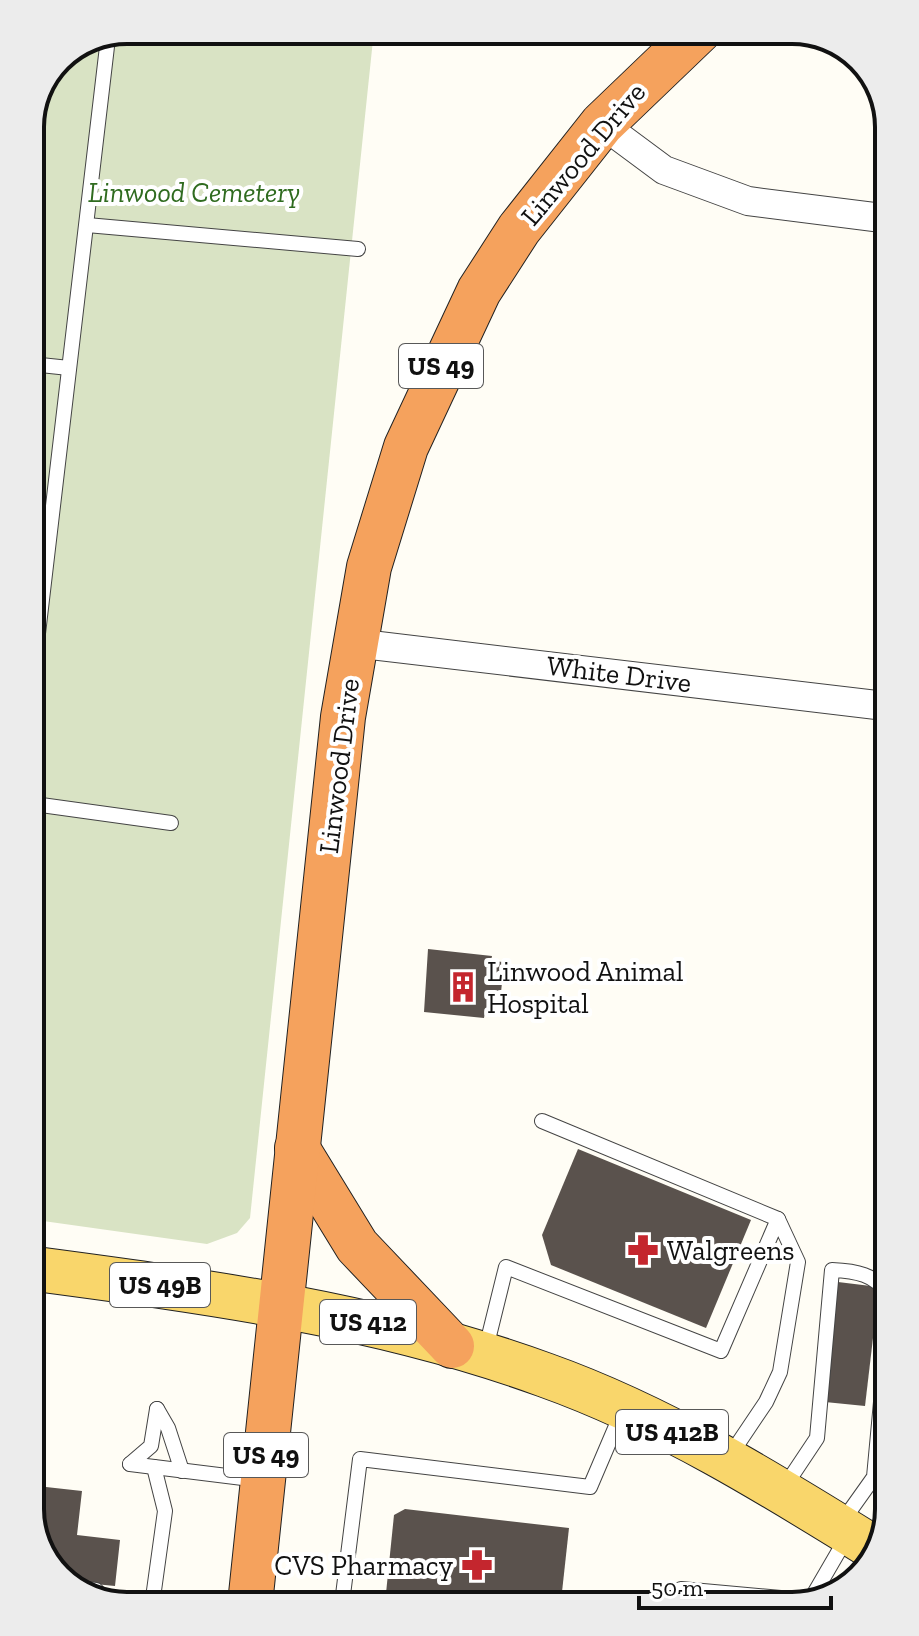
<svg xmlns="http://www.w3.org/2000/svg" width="919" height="1636" font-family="'Zilla Slab',serif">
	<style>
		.cemetery { fill: #d9e3c4 }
		.building { fill: #5a524d }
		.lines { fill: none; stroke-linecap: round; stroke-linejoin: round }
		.lane-casing { stroke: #444; stroke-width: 16 }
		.street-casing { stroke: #444; stroke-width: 30 }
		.primary-casing { stroke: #222; stroke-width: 46 }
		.highway-casing { stroke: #222; stroke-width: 46 }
		.lane { stroke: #fff; stroke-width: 14 }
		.street { stroke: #fff; stroke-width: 28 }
		.primary { stroke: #f9d66b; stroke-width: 44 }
		.highway { stroke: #f5a25d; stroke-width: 44 }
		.labels { text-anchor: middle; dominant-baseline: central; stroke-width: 8; stroke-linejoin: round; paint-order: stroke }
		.shield { fill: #fff; stroke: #585858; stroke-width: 2 }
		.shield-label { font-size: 26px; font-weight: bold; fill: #111 }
		.street-label { font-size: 28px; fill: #111; stroke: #fff }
		.park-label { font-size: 28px; font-style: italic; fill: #2f6b1f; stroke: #fff }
		.poi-label { font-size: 28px; fill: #111; stroke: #fff; text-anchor: start }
		.rim { fill: none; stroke: #111; stroke-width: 4 }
	</style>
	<rect width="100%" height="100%" fill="#fffdf5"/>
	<polygon class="cemetery" points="127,30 374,30 250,1218 237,1233 207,1244 36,1220 30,121 59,58"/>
	<g class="building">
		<polygon points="428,949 492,956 491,961 504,962 499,1013 485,1012 484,1018 424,1012"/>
		<polygon points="578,1149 751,1220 706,1328 551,1265 542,1235"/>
		<polygon points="838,1282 879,1287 865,1406 825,1402"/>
		<polygon points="37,1486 82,1491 77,1535 120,1540 115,1586 64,1581 38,1546"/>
		<polygon points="405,1509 569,1528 561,1601 385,1603 394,1515"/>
	</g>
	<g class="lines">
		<defs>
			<g id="lane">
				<polyline points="87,225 358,249"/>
				<polyline points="31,364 69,368"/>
				<polyline points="33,676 108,38"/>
				<polyline points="34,804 171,823"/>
				<polyline points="542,1121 778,1219"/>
				<polyline points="485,1352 506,1267 721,1351 778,1219 798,1262 780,1372 766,1402 729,1457"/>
				<polyline points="157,1409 168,1428 182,1471"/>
				<polyline points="130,1464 259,1480"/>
				<polyline points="130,1464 151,1446 157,1409"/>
				<path d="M783 1489 817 1438 832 1270C855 1271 876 1274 888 1295"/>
				<polyline points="842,1522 874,1477 888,1327"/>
				<polyline points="70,1587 96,1590 105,1600"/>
				<polyline points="811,1599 847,1537"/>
				<polyline points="668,1600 672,1593 681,1589 792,1599"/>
				<polyline points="342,1603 360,1459 590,1487 622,1412"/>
				<polyline points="152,1605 165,1511 154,1467"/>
			</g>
			<g id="street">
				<polyline points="602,124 664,170 748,201 882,218"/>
				<polyline points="354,643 885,706"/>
			</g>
			<path id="primary" d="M36 1269C209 1292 381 1315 545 1375 663 1417 771 1484 877 1550"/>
			<g id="highway">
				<polyline points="297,1148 357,1246 452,1346"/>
				<polyline points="250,1604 343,717 369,567 406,447 479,291 519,229 602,124 700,30"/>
			</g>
		</defs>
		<use href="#lane" class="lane-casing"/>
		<use href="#street" class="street-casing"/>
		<use href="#primary" class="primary-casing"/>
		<use href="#highway" class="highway-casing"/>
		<use href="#lane" class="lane"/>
		<use href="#street" class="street"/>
		<use href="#primary" class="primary"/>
		<use href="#highway" class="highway"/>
	</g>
	<defs>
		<symbol id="building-bare" viewBox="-9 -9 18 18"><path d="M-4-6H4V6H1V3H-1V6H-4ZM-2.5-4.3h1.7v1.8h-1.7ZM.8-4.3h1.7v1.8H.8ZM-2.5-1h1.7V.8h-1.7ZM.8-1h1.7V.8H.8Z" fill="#c4262e" stroke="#fff" stroke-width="2.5" paint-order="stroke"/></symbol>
		<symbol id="pharmacy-bare" viewBox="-9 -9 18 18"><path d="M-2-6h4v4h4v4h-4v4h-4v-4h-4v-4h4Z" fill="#c4262e" stroke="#fff" stroke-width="2.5" paint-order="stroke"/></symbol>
	</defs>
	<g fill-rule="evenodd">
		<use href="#building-bare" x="441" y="965" width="44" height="44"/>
		<use href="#pharmacy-bare" x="621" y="1228" width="44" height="44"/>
		<use href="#pharmacy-bare" x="455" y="1543" width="44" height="44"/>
	</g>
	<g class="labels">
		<g class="shield">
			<rect x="399" y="344" width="84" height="44" rx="6"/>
			<rect x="110" y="1263" width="100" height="44" rx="6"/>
			<rect x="320" y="1300" width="96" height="44" rx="6"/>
			<rect x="616" y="1410" width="112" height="44" rx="6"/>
			<rect x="224" y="1433" width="84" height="44" rx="6"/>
		</g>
		<g class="shield-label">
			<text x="441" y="366">US 49</text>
			<text x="160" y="1285">US 49B</text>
			<text x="368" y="1322">US 412</text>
			<text x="672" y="1432">US 412B</text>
			<text x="266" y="1455">US 49</text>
		</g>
		<g class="street-label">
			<text transform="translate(583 154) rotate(-50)">Linwood Drive</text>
			<text transform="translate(619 674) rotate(7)">White Drive</text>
			<text transform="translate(339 766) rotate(-83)">Linwood Drive</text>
		</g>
		<g class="park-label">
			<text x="194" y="192">Linwood Cemetery</text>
		</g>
		<g class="poi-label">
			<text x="487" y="971">Linwood Animal<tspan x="487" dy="32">Hospital</tspan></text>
			<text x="667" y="1250">Walgreens</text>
			<text x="453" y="1565" text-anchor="end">CVS Pharmacy</text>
		</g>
	</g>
	<path d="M0 0H919V1636H0ZM127 44H792A83 83 0 0 1 875 127V1509A83 83 0 0 1 792 1592H127A83 83 0 0 1 44 1509V127A83 83 0 0 1 127 44Z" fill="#ececec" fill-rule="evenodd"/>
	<path class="rim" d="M127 44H792A83 83 0 0 1 875 127V1509A83 83 0 0 1 792 1592H127A83 83 0 0 1 44 1509V127A83 83 0 0 1 127 44Z"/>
	<path d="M639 1596v12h192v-12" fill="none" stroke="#111111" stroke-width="4"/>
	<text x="651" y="1596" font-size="24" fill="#111111" stroke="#ffffff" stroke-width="6" paint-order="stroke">50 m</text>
</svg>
